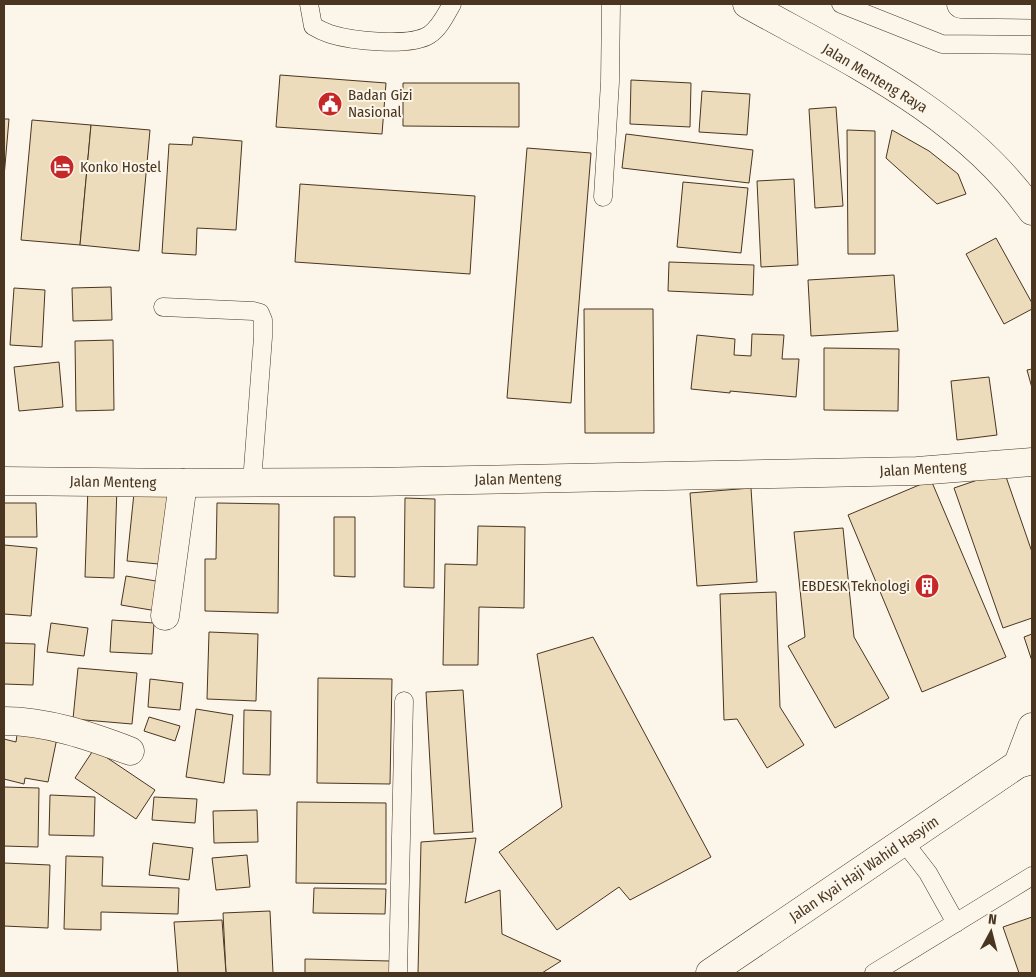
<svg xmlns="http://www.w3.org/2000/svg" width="1036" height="977" font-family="'Fira Sans Condensed',sans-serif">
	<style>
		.building { fill: #ecdcbc; stroke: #4a3520 }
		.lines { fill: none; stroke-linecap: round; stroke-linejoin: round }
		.service-casing { stroke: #4a3520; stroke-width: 19 }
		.minor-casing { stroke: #4a3520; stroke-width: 29 }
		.tertiary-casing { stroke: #4a3520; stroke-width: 29 }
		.primary-casing { stroke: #4a3520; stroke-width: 29 }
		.service { stroke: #fbf6e9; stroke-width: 18 }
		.minor { stroke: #fbf6e9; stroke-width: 28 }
		.tertiary { stroke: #fbf6e9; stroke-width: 28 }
		.primary { stroke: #fbf6e9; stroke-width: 28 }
		.labels { text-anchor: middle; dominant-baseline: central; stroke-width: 4; stroke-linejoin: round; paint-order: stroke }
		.street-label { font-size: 15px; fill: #4a3520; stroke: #fbf6e9 }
		.poi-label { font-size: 15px; fill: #4a3520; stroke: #fbf6e9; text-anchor: start }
	</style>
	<rect width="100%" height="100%" fill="#fbf6e9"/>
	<g class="building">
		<polygon points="280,75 386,83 382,134 276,127"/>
		<polygon points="631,80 691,83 690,127 630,124"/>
		<polygon points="403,83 519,83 519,127 403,126"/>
		<polygon points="702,91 750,94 747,135 699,132"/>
		<polygon points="836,107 843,206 815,208 809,109"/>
		<polygon points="4,119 9,119 4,177"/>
		<polygon points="32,120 91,125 80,245 21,240"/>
		<polygon points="91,125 150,130 139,251 80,245"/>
		<polygon points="847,130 875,131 875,254 848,254"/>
		<polygon points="892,130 929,151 958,174 966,194 937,204 886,158"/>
		<polygon points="626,134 753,150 749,183 622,168"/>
		<polygon points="193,137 242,141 236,230 197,228 196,255 162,253 169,144 192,145"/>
		<polygon points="527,148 591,153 571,403 507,398"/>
		<polygon points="794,179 798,265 761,267 757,181"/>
		<polygon points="683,182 748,188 741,253 677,247"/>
		<polygon points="300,184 475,196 470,274 295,262"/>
		<polygon points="996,238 1032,303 1032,309 1004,324 966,254"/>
		<polygon points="669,262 754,265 753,295 668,291"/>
		<polygon points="894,275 898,331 811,336 808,280"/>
		<polygon points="111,287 112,320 73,321 72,288"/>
		<polygon points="14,288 45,290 42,347 10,345"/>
		<polygon points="584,309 653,309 654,433 585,433"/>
		<polygon points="752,334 784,335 782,359 799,359 796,397 730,391 730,393 691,389 697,335 735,339 734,355 751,356"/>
		<polygon points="113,340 114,410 76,411 75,341"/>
		<polygon points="824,348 899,349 898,411 824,410"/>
		<polygon points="59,362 63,407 19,411 14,367"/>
		<polygon points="1032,369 1032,388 1027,370"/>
		<polygon points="989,377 997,435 957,440 951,381"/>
		<polygon points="1004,471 1032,552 1032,618 1003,628 954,488"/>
		<polygon points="931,480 1006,657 922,692 848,515"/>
		<polygon points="88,486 117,487 114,578 85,577"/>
		<polygon points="751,488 757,582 697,586 690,493"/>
		<polygon points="134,493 176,497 169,565 127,561"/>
		<polygon points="405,498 435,499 434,588 404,587"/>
		<polygon points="4,503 36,503 37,537 4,537"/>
		<polygon points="217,503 279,504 278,613 205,611 205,559 216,559"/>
		<polygon points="334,517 355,517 355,577 334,576"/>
		<polygon points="478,526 525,527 524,608 479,607 478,665 443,665 445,564 477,565"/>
		<polygon points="843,528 854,637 889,698 835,728 788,646 805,637 794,532"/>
		<polygon points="4,545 37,548 31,616 4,614"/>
		<polygon points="126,576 168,583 163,612 121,605"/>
		<polygon points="776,592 780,707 804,745 767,768 737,719 724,720 720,594"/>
		<polygon points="112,620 154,623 152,654 110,652"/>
		<polygon points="51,623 88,628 84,656 47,652"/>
		<polygon points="209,632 258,634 256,701 207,699"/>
		<polygon points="1032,634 1032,661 1024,637"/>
		<polygon points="593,637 711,857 630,900 619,887 557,930 499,852 562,807 537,654"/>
		<polygon points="4,643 35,644 33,685 4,684"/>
		<polygon points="78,668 137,673 132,724 73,719"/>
		<polygon points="318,678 392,679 390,784 317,783"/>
		<polygon points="150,679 183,683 180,710 148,707"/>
		<polygon points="463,690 473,832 434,834 426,692"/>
		<polygon points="196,709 233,715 224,783 186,777"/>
		<polygon points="244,710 271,711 270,775 243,774"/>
		<polygon points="149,717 180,726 175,741 144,731"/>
		<polygon points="18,728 57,738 48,782 25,778 24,784 4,779 4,739 16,742"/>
		<polygon points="94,749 155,790 136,819 75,778"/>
		<polygon points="4,787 39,788 38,847 4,846"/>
		<polygon points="50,795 95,797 94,836 49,835"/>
		<polygon points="154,797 197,799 195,823 152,820"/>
		<polygon points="297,802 386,803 386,884 296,883"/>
		<polygon points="257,810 258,842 214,843 213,811"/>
		<polygon points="476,838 465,903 500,890 502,934 561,961 542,973 418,973 421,842"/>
		<polygon points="153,843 193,848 189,880 149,875"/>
		<polygon points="247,855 250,887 216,890 212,858"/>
		<polygon points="66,856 103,857 102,886 179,888 178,914 101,912 101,930 64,929"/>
		<polygon points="4,863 50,865 48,928 4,926"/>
		<polygon points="314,888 386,889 385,914 313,913"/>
		<polygon points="270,911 273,973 226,973 223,913"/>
		<polygon points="1032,917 1032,973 1019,973 1003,927"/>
		<polygon points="222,920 226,973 178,973 174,922"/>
		<polygon points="305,959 390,961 390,973 305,973"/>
	</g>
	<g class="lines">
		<defs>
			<g id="service">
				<path d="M309 4 313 26C318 29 324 32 330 34 352 41 410 47 429 35 440 28 446 14 452 4"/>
				<polyline points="841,4 942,44 1032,45"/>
				<polyline points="603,197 610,82 611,4"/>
				<polyline points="163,307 253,311 260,313 263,320 263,337 252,482"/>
				<polyline points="904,842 928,873 956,923"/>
				<polyline points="398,973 404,701"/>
				<polyline points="874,973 1032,876"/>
			</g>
			<g id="minor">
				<polyline points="4,481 183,483 371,482 917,471 1032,462"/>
				<polyline points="165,616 183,483"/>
				<path d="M4 721C47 721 90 736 130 751"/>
			</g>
			<g id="tertiary">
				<polyline points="1018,764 1032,727"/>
				<polyline points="710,973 1018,764 1032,760"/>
			</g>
			<g id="primary">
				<path d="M747 4C849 61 963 113 1032 211"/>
				<polyline points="961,4 1032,5"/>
			</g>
		</defs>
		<use href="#service" class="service-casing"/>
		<use href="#minor" class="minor-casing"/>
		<use href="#tertiary" class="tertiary-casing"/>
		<use href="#primary" class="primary-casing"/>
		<use href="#service" class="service"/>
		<use href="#minor" class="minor"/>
		<use href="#tertiary" class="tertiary"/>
		<use href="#primary" class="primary"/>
	</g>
	<defs>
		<symbol id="civic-disc" viewBox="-11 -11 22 22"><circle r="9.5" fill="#c62828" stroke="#fbf6e9"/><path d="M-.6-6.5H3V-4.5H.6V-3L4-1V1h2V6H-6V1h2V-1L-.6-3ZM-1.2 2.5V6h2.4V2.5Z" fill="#fff"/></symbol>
		<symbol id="hotel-disc" viewBox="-11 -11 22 22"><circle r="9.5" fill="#c62828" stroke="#fbf6e9"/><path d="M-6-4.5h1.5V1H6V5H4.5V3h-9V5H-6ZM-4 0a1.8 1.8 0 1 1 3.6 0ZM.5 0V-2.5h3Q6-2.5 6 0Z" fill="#fff"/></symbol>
		<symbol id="building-disc" viewBox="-11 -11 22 22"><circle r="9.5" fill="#c62828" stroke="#fbf6e9"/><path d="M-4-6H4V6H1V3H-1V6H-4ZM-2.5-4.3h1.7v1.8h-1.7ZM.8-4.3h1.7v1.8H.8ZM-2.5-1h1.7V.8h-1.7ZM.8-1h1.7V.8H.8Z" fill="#fff"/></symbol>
	</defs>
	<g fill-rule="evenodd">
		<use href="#civic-disc" x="316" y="90" width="28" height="28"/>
		<use href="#hotel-disc" x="48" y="153" width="28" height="28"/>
		<use href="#building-disc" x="913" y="572" width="28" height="28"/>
	</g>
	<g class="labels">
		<g class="street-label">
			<text transform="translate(875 78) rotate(31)">Jalan Menteng Raya</text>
			<text transform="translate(923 469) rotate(-3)">Jalan Menteng</text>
			<text transform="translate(518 479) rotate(-1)">Jalan Menteng</text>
			<text transform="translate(113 482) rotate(1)">Jalan Menteng</text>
			<text transform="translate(864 869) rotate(-34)">Jalan Kyai Haji Wahid Hasyim</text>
		</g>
		<g class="poi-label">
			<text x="348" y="95">Badan Gizi<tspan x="348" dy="17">Nasional</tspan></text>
			<text x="80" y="167">Konko Hostel</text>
			<text x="910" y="586" text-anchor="end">EBDESK Teknologi</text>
		</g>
	</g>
	<rect width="1036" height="977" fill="none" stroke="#4a3520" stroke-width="10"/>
	<g transform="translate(991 932) rotate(7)" stroke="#fbf6e9" stroke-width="4" paint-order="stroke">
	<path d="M0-4L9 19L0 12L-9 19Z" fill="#4a3520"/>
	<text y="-8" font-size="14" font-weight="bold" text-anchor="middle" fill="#4a3520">N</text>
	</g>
</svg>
